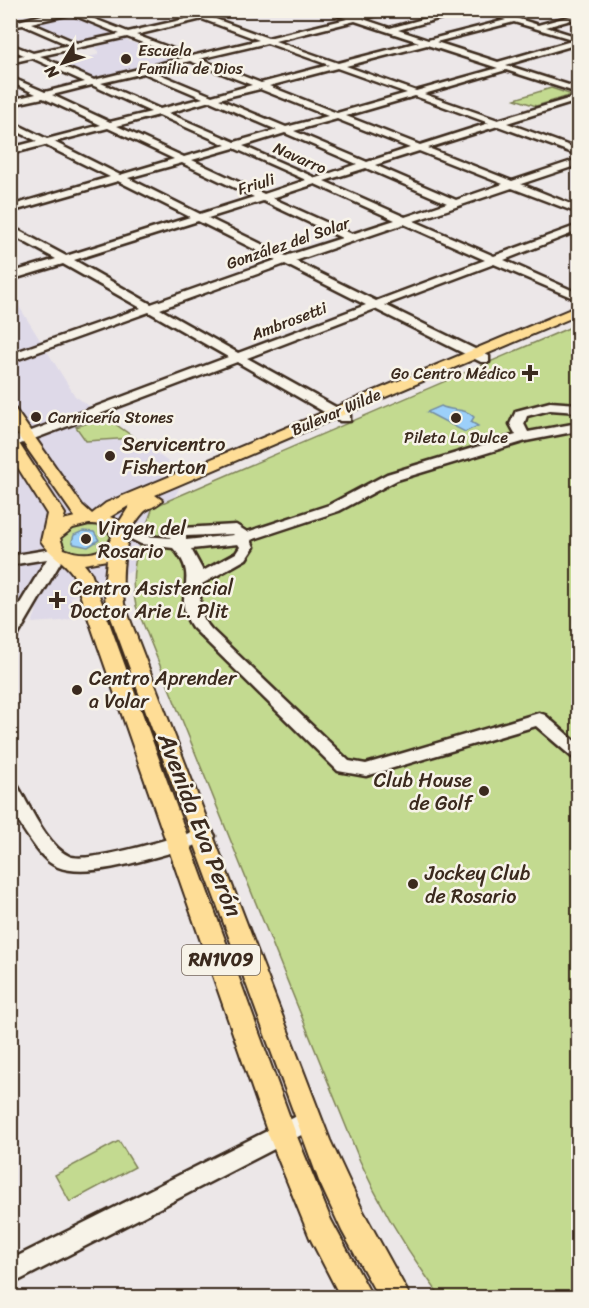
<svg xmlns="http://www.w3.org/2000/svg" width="589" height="1308" font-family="Sriracha,sans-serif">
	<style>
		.built { fill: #ded9e8 }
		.green { fill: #c3da90; stroke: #7f8257; stroke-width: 1.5 }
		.water { fill: #9cd0fa; stroke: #758ea2; stroke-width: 1.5 }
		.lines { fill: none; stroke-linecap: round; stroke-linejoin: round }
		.minor-casing { stroke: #3b2a1e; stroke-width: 5 }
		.major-casing { stroke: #3b2a1e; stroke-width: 4 }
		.minor { fill: #f7f3e8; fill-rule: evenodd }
		.major { fill: #fedd96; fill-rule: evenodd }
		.poi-dot { fill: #3b2a1e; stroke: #f7f3e8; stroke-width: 2 }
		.labels { text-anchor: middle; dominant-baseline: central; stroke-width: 5; stroke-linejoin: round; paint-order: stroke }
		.far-poi-label { font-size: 16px; fill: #3b2a1e; stroke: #f7f3e8; text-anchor: start }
		.far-street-label { font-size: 16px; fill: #3b2a1e; stroke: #f7f3e8 }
		.shield { fill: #f7f3e8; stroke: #73665b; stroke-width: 1.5 }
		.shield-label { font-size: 18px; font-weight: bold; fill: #3b2a1e }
		.poi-label { font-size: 20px; fill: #3b2a1e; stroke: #f7f3e8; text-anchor: start }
		.near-street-label { font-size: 24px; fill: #3b2a1e; stroke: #f7f3e8 }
	</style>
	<rect width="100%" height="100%" fill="#ece7e8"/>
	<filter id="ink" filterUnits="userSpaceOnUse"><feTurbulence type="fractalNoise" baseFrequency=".0167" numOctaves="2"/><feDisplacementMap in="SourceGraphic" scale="12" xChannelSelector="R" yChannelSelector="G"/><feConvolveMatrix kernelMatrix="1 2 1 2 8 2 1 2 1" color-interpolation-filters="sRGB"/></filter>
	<g filter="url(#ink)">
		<g class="built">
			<polygon points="68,15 116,35 82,42 34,22"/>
			<polygon points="123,39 172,58 170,61 100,78 92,78 60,63 97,55 99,51 93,48 102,46 99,44"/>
			<polygon points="10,292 75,396 187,475 132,571 70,597 79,617 61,621 32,623 37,610 11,621"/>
		</g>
		<g class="green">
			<polygon points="551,88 572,95 536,106 515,99"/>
			<path d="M578 324V1297H441C409 1254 382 1210 360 1161L136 606C127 569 141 542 153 507Z"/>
			<polygon points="105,417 135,438 86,441 76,427"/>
			<polygon points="76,520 117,528 111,551 70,558 51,536"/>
			<polygon points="119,1141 135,1167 70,1202 55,1175"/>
		</g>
		<g class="water">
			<path d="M441 406C452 412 465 407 474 417L471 422 478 426 465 432 427 412Z"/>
			<polygon points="83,531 94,532 99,540 88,547 74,544 72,541 74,535"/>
		</g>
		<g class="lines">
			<defs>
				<g id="minor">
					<path d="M63 10H80L79 13 128 32 194 17 180 10 203 15 236 10 210 17 268 38 347 19 325 10C336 10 344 15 354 16 367 17 381 10 394 10L363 19 390 28 456 10H470L398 30 428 40 506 20 479 10H491L538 25 578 14V18L546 27 578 37V44L506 65 578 88V93L506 70 424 94 498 120 578 96V101L507 123 578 149V155L498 126 428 148 512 181 578 159V165L521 184 578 207V213L512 188 414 221 494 256 578 225V231L504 260 578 293V300L494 264 385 305 489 356V362H481L375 309 247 358 350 415V421H340L237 362 10 448V439L228 357 149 312 10 362V354L141 308 63 264 10 280V273L56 259 10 234V226L66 256 190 217 118 181 10 212V206L110 177 45 145 10 154V148L37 141 10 128V121L47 139 101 125 43 98 10 105V100L36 94 10 82V77L45 92 85 82 32 58 10 63V58L24 55 10 49V44L33 53 69 45 23 25 10 27V23ZM71 14 120 34 77 43 31 23ZM202 19 259 40 192 56 136 35ZM355 21 419 42 338 63 275 41ZM514 22 575 40 498 62 436 42ZM127 37 183 58 94 80 40 56ZM267 43 329 65 261 83 199 59ZM427 45 498 68 416 91 346 66ZM190 61 252 85 212 96 152 71ZM337 68 407 93 337 113 269 86ZM144 73 203 98 160 109 101 83ZM92 85 151 112 110 122 52 95ZM260 89 328 116 286 127 219 99ZM415 96 489 123 420 145 346 116ZM210 101 277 130 235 142 168 113ZM159 115 226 145 184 157 117 126ZM337 119 410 148 367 162 294 131ZM108 128 174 159 120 175 54 142ZM285 133 357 164 316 178 243 146ZM234 148 306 180 264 194 192 160ZM419 151 503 184 456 200 375 165ZM182 163 254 197 200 214 128 178ZM366 168 447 203 405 217 324 181ZM315 184 395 220 352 234 272 198ZM263 201 342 238 286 256 208 218ZM198 221 276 260 151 304 74 260ZM404 224 485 260 376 301 295 261ZM285 264 366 305 238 353 160 309Z"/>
					<path d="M550 402 578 404V412L550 410 527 416 524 424 528 432 578 423V431L526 441 397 480 339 511 251 540 254 547 246 559 202 584C198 603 199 615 211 629L349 761 366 764 539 713 545 715 578 744V759L572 757 536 726 366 776 338 771 192 627C170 595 203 580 173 548L141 544 125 536 132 532 144 536 171 538 162 532 164 529 236 525 247 532 329 505 387 474 516 435 510 424 516 411ZM233 534 234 535 186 540V536ZM238 544 240 547 236 553 203 571 191 549Z"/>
					<polygon points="58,548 66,553 18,635 10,640 10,620 47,559 10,565 10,556"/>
					<path d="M10 784 17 785C29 805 47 846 69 856 88 865 180 835 205 829L212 831 215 836 212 841 205 843C168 852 92 881 58 867 45 862 37 849 29 838 15 817 10 810 10 784Z"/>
					<polygon points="309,1110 317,1113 321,1120 317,1127 10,1285 10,1260"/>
				</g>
				<path id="major" d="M578 306V315L155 495 162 500C157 507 148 507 143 513 122 535 121 575 124 604L330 1140 363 1211 411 1298H379L342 1231 319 1181 106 604 104 586 107 560 84 564 91 573 296 1134 331 1220 373 1298H341L310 1238 268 1134 73 574C63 560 51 556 41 541L47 514 10 455V437L16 439 65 514 63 520 75 517 10 424V408L15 409 82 505 92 514 106 503ZM130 505 120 521 110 517ZM89 524C101 524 107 526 112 537 104 556 82 556 64 549L60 538 73 528Z"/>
			</defs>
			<use href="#minor" class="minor-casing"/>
			<use href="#major" class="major-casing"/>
			<use href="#minor" class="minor"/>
			<use href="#major" class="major"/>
		</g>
	</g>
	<g class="poi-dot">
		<circle cx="126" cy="59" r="6"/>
		<path d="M527 364h6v6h6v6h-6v6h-6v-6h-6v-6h6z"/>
		<circle cx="36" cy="417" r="6"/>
		<circle cx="456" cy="418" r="6"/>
		<circle cx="110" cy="456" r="6"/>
		<circle cx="86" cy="539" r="6"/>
		<path d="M54 591h6v6h6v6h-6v6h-6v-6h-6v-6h6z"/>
		<circle cx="77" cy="690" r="6"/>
		<circle cx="484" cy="791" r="6"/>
		<circle cx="413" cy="884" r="6"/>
	</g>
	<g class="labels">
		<g class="far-poi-label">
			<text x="138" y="50">Escuela<tspan x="138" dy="18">Familia de Dios</tspan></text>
			<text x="516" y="373" text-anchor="end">Go Centro Médico</text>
			<text x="48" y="417">Carnicería Stones</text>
			<text x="456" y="437" text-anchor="middle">Pileta La Dulce</text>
		</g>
		<g class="far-street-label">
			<text transform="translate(300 158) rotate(24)">Navarro</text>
			<text transform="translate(256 184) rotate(-17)">Friuli</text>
			<text transform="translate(288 243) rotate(-19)">González del Solar</text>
			<text transform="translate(289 321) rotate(-21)">Ambrosetti</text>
			<text transform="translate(336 412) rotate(-23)">Bulevar Wilde</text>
		</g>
		<rect class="shield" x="182" y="945" width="78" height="30" rx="4.5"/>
		<g class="shield-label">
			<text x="221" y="960">RN1V09</text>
		</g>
		<g class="poi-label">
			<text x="122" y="444">Servicentro<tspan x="122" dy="23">Fisherton</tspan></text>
			<text x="98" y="528">Virgen del<tspan x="98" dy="23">Rosario</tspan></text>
			<text x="70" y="588">Centro Asistencial<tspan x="70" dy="23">Doctor Arie L. Plit</tspan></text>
			<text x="89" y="678">Centro Aprender<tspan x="89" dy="23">a Volar</tspan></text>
			<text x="472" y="780" text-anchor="end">Club House<tspan x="472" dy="23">de Golf</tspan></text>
			<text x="425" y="873">Jockey Club<tspan x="425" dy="23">de Rosario</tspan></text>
		</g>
		<g class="near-street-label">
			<text transform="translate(200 825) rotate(69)">Avenida Eva Perón</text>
		</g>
	</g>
	<rect width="589" height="1308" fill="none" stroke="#f7f3e8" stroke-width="36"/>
	<rect x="18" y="18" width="553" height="1272" fill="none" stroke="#3b2a1e" stroke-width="2" filter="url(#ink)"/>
	<g transform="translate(63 63) rotate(232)" stroke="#f7f3e8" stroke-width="4.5" paint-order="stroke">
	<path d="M0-4.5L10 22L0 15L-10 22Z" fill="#3b2a1e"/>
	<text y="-9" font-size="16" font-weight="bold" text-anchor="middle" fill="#3b2a1e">N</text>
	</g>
</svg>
